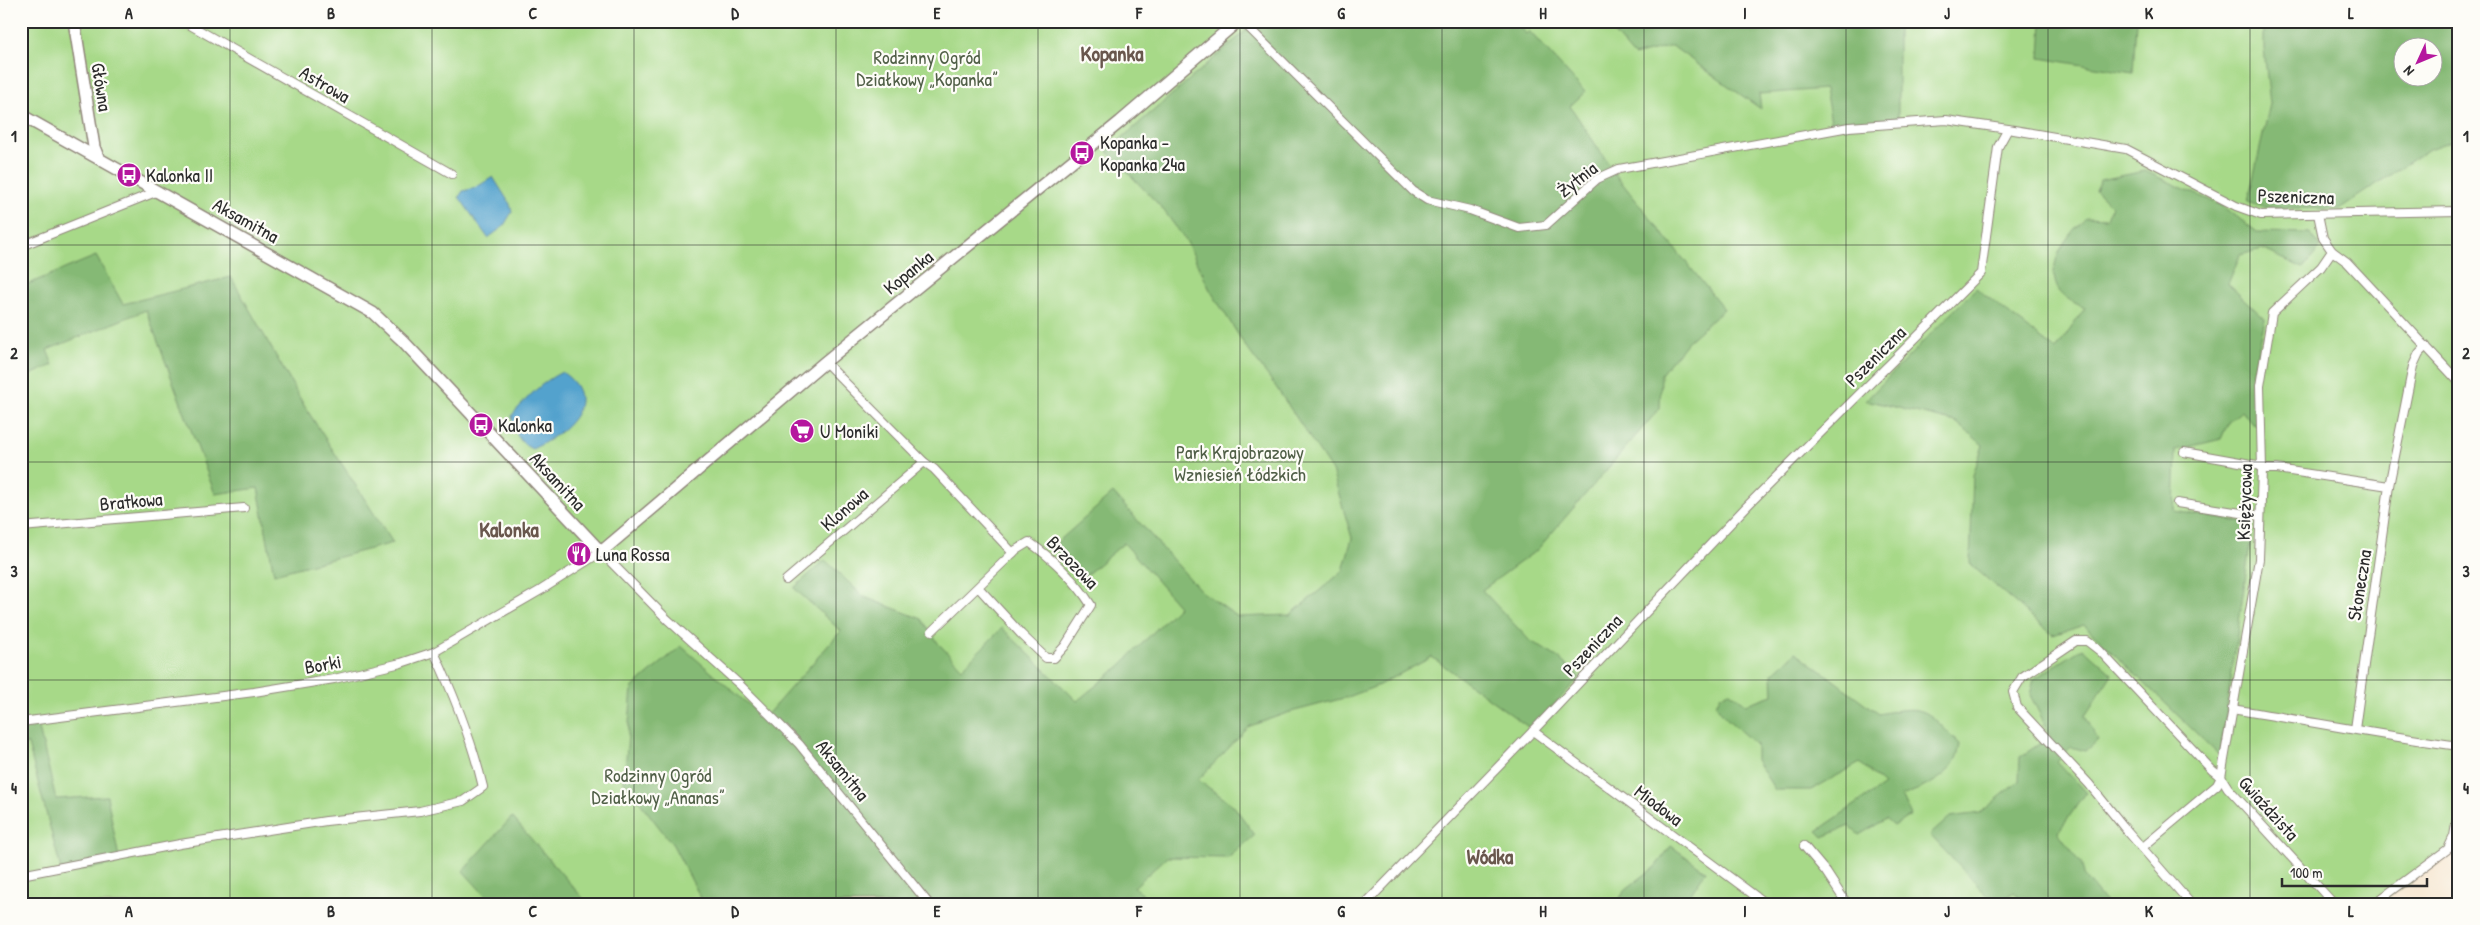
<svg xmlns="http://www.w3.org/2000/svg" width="2480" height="925" font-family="'Patrick Hand',sans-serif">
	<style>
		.green { fill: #a7d988; stroke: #69825a; fill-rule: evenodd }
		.forest { fill: #85b974; stroke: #587250; fill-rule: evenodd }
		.water { fill: #53a2cd; stroke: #3f667c }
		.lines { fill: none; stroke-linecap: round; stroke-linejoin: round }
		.street-casing { stroke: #90867a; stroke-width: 10 }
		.secondary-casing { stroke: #90867a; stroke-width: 14 }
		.street { stroke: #fff; stroke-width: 8 }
		.secondary { stroke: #fff; stroke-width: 11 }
		.grid { fill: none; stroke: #2b2b2b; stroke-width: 1; stroke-opacity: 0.55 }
		.labels { text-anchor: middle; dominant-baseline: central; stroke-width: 4.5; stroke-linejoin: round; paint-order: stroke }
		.park-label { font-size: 19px; fill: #505f47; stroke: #fdfcf7 }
		.street-label { font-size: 19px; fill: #2b2b2b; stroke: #fdfcf7 }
		.poi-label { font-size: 19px; fill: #2b2b2b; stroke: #fdfcf7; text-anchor: start }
		.quarter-label { font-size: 21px; font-weight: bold; fill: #69574d; stroke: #fdfcf7 }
		.neatline { fill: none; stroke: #2b2b2b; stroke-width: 2 }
		.grid-label { font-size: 16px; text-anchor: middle; font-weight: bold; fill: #2b2b2b }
	</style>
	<rect width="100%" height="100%" fill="#fdfcf7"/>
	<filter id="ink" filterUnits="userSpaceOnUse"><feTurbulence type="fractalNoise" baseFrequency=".02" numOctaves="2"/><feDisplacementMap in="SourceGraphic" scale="10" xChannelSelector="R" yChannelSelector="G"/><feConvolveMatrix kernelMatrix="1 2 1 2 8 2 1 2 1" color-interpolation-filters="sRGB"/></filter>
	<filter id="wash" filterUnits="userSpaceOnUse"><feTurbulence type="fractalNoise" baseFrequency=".0096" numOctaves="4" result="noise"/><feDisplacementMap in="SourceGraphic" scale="20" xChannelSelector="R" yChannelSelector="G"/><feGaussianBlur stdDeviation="1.12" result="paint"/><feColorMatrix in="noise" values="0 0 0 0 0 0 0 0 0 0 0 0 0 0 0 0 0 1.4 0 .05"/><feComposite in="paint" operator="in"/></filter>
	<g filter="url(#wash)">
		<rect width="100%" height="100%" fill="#f5e2c9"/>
		<path class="green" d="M21 21H2459V848L2379 904H21ZM2402 48H2432V78H2402Z"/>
		<g class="forest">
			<polygon points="1257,21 1515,21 1526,34 1529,31 1585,92 1570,106 1618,178 1724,309 1687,342 1661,374 1660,408 1537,550 1482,590 1529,640 1557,657 1580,677 1531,729 1432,657 1377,686 1348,697 1287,713 1250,726 1198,780 1233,805 1255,835 1228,858 1167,857 1134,887 1154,904 704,904 673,845 624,782 632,688 681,646 764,718 841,631 794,588 825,560 864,597 922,619 938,643 962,668 1002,628 1077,701 1120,666 1179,606 1124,543 1079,581 1051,548 1113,493 1201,591 1238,617 1290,615 1343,571 1352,538 1332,471 1274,384 1246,347 1210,290 1187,242 1162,208 1107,151"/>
			<polygon points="1603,21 1898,21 1898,120 1832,127 1825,89 1759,94 1761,109 1672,46 1634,56"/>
			<polygon points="2042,21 2136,21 2133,73 2040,58"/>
			<path d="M2264 21H2459V138L2429 149 2339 209 2263 207 2248 201 2270 104 2264 49ZM2402 48H2432V78H2402Z"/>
			<path d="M2145 171 2224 207 2257 232 2310 233 2321 247 2303 268 2262 249 2240 255 2228 284 2265 319 2253 372 2257 425 2252 424 2242 411 2229 421 2221 439 2176 450 2174 511 2253 524 2220 756 2084 625 2053 635 1970 564 1973 475 1983 445 1956 422 1866 400 1976 288 2056 350 2085 308C2075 303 2062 298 2057 287 2046 262 2069 233 2086 217L2107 218 2112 206 2095 190 2100 180Z"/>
			<polygon points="96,256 123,304 231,277 305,407 393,543 274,574 258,488 215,494 146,310 47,350 53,365 21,379 21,287"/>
			<polygon points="2083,648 2112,674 2085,716 2098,740 2086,751 2071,747 2057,761 2086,793 2058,832 2081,863 2085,877 2107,904 2028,904 2014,892 1995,904 1930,835 1950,817 1980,813 2019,781 2020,757 2051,736 2030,695 2034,679"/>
			<path d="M1796 652 1879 714C1929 703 1925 711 1960 744 1956 776 1929 785 1902 796L1911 815 1894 826 1886 819 1859 835 1849 826 1823 837 1817 831 1884 785 1860 763 1811 790H1775L1756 760V745L1725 717 1716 705 1720 696 1729 691 1746 704 1773 695 1772 674Z"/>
			<polygon points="37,720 56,799 107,796 120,863 62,873 28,744 21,744 21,721"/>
			<polygon points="512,817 588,904 493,904 463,871"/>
			<polygon points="1671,846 1706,871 1684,904 1616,904 1626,889 1655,867"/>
		</g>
		<g class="water">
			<polygon points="493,177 510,204 512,212 503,227 488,238 459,197 463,191 475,188"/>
			<path d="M562 372C604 401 564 435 532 449 518 443 513 429 512 415 527 398 541 382 562 372Z"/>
		</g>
	</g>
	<g filter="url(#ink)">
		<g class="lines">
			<defs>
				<g id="street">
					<polyline points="183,21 452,174"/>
					<polyline points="1242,21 1413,191 1427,200 1470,210 1519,228 1546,225 1597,179 1619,169 1849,127 1946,120 2008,129"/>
					<polyline points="21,246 158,191"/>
					<polyline points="2332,251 2347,262 2459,382"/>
					<polyline points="825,362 924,462 934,469 1013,553"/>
					<polyline points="2184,452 2262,466"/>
					<polyline points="2262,469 2277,469 2389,486"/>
					<polyline points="2177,503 2260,516"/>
					<polyline points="21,527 244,508"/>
					<polyline points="786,580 924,462"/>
					<path d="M932 631 1016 550 1029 542C1052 558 1076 581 1091 605L1065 646 1054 658H1046L1021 634 978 587"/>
					<path d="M2232 709C2308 721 2383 736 2459 746"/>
					<polyline points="21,722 254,692 334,679 401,663 434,652 541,590 601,552 667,619 739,684 799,744 929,904"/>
					<polyline points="2355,729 2389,486 2413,366 2419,353 2426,346"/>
					<polyline points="1533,731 1766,904"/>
					<polyline points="1804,846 1826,872 1847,904"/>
					<polyline points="2143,847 2217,785 2221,777 2259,559 2262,469 2260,386 2272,313 2321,267 2332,251 2323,238 2318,214"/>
					<path d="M21 875 180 844 326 821 420 811 463 801 483 787C472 741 454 695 434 652"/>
					<polyline points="1365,904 1533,731 1747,506 1981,273 1998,147 2008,129 2126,149 2236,206 2261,215 2459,211"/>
					<polyline points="2191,904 2123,826 2089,784 2017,707 2013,692 2022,677 2076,641 2087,641 2100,651 2212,770 2221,777 2228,788 2334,904"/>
					<polyline points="2374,904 2448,849 2454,836 2459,806"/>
				</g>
				<g id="secondary">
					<polyline points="74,21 94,147 98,157"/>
					<polyline points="21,115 373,313 403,341 601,552 825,362 1120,122 1238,21"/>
				</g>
			</defs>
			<use href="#street" class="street-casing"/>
			<use href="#secondary" class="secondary-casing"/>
			<use href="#street" class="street"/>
			<use href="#secondary" class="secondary"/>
		</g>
	</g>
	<path class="grid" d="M230 21V904M432 21V904M634 21V904M836 21V904M1038 21V904M1240 21V904M1442 21V904M1644 21V904M1846 21V904M2048 21V904M2250 21V904M21 245H2459M21 462H2459M21 680H2459"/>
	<defs>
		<symbol id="bus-disc" viewBox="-11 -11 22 22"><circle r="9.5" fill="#b5179e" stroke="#fdfcf7"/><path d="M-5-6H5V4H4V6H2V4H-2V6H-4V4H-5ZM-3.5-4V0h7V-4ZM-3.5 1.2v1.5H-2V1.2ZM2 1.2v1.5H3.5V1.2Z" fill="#fff"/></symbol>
		<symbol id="supermarket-disc" viewBox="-11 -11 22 22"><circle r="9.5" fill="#b5179e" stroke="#fdfcf7"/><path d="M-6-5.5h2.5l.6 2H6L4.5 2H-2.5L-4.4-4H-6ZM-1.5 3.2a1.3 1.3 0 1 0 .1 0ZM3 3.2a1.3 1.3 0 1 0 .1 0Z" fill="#fff"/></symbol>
		<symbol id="restaurant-disc" viewBox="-11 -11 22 22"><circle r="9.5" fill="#b5179e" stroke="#fdfcf7"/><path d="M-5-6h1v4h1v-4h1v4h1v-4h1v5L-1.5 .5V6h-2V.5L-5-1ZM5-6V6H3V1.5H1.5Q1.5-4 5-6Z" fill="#fff"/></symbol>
	</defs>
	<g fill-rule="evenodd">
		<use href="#bus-disc" x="1068" y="139" width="28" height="28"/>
		<use href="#bus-disc" x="115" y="161" width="28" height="28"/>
		<use href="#bus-disc" x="467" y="411" width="28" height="28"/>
		<use href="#supermarket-disc" x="788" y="417" width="28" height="28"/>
		<use href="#restaurant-disc" x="565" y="540" width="28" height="28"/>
	</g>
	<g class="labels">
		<g class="park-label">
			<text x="927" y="57">Rodzinny Ogród<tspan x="927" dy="22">Działkowy „Kopanka”</tspan></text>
			<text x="1240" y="452">Park Krajobrazowy<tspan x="1240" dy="22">Wzniesień Łódzkich</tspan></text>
			<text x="658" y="775">Rodzinny Ogród<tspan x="658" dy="22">Działkowy „Ananas”</tspan></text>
		</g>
		<g class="street-label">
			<text transform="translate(325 84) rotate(30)">Astrowa</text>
			<text transform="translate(102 87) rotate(81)">Główna</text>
			<text transform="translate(1577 179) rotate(-38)">Żytnia</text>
			<text transform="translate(2296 196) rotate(2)">Pszeniczna</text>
			<text transform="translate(246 220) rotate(29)">Aksamitna</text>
			<text transform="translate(908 272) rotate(-39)">Kopanka</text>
			<text transform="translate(1875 356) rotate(-45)">Pszeniczna</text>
			<text transform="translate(558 481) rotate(47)">Aksamitna</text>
			<text transform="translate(131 501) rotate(-5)">Bratkowa</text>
			<text transform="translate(2244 502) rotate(-88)">Księżycowa</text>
			<text transform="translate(844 509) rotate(-41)">Klonowa</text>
			<text transform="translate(1073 562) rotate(46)">Brzozowa</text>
			<text transform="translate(2359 585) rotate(-81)">Słoneczna</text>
			<text transform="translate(1592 645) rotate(-47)">Pszeniczna</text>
			<text transform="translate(323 664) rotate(-10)">Borki</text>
			<text transform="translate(843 770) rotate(51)">Aksamitna</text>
			<text transform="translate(1659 805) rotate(37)">Miodowa</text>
			<text transform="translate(2269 808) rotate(48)">Gwiaździsta</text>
		</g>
		<g class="poi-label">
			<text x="1100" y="142">Kopanka -<tspan x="1100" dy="22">Kopanka 24a</tspan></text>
			<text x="146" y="175">Kalonka II</text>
			<text x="498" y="425">Kalonka</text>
			<text x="820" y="431">U Moniki</text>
			<text x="596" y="554">Luna Rossa</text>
		</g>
		<g class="quarter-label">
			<text x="1112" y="53">Kopanka</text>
			<text x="509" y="529">Kalonka</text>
			<text x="1490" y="856">Wódka</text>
		</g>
	</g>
	<rect width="2480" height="925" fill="none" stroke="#fdfcf7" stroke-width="55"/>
	<g transform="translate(2418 62) rotate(226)"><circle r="24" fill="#fdfcf7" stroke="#a9a8a5"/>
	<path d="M0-4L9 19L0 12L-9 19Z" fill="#b5179e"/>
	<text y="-8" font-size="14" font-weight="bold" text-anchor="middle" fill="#2b2b2b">N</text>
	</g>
	<path d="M2282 878v8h145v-8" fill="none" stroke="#2b2b2b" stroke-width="2.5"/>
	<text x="2290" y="878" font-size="15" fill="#2b2b2b" stroke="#fdfcf7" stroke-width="4" paint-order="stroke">100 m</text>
	<rect x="28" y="28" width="2424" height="870" class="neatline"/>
	<g class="grid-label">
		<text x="129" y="19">A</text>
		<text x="331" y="19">B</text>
		<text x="533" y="19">C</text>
		<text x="735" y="19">D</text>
		<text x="937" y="19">E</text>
		<text x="1139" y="19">F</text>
		<text x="1341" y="19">G</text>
		<text x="1543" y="19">H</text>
		<text x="1745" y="19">I</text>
		<text x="1947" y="19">J</text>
		<text x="2149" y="19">K</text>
		<text x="2351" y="19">L</text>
		<text x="14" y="142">1</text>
		<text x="2466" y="142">1</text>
		<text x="14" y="359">2</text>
		<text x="2466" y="359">2</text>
		<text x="14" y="577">3</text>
		<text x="2466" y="577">3</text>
		<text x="14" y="794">4</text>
		<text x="2466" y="794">4</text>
		<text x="129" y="917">A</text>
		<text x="331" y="917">B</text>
		<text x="533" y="917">C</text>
		<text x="735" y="917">D</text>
		<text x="937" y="917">E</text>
		<text x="1139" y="917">F</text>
		<text x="1341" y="917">G</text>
		<text x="1543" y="917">H</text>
		<text x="1745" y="917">I</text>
		<text x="1947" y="917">J</text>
		<text x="2149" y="917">K</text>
		<text x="2351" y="917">L</text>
	</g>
</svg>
